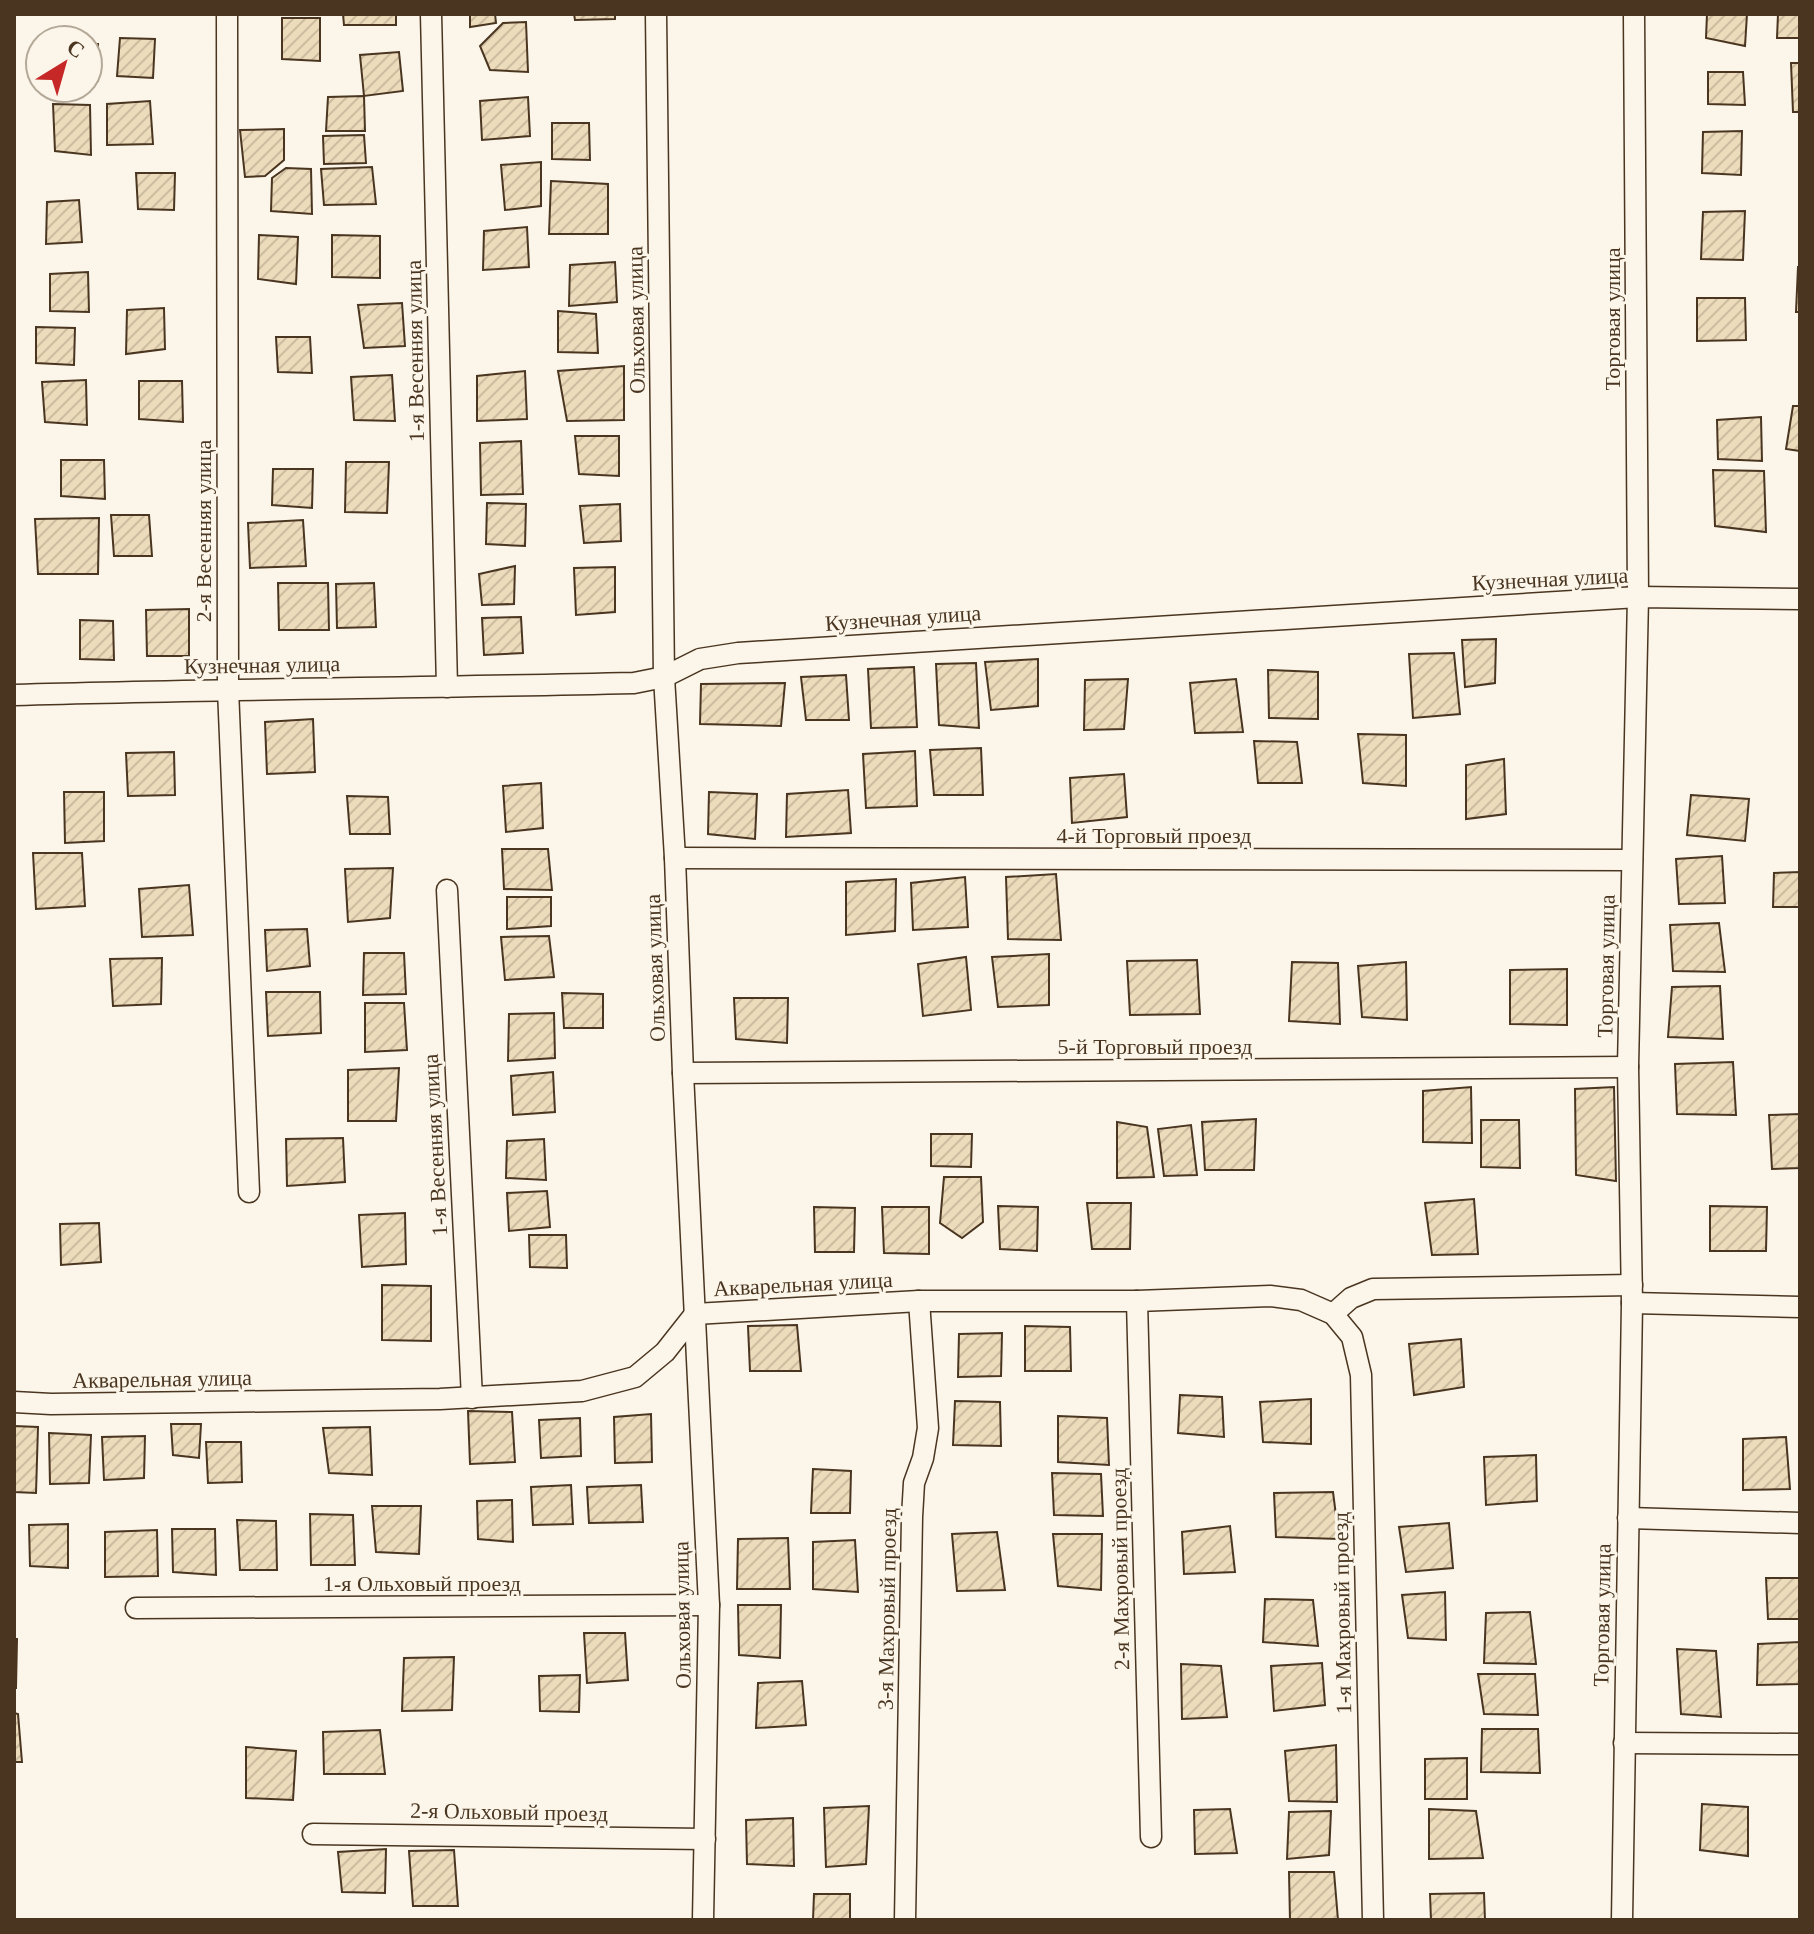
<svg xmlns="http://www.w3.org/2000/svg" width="1814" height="1934" font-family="'Times New Roman',serif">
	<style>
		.building { fill: url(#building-hatch); stroke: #4a3520; stroke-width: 2 }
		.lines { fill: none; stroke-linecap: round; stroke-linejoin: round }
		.street-casing { stroke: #4a3520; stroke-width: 23 }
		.street { stroke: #fbf6e9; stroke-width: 20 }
		.labels { text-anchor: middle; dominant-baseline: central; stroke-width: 6; stroke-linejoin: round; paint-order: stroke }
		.street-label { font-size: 22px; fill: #4a3520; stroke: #fbf6e9 }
	</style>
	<defs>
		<pattern id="building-hatch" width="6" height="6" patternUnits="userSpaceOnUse" patternTransform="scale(2)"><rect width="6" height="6" fill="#ecdcbc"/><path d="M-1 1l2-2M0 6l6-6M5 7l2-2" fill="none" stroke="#ccbda1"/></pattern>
	</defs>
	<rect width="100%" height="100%" fill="#fbf6e9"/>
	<g class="building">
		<polygon points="343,14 396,14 396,25 344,25"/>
		<polygon points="470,14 495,14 496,23 470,27"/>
		<polygon points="574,14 615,14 615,19 575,20"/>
		<polygon points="1707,14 1747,14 1745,46 1706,38"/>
		<polygon points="1778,14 1800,14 1800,38 1777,38"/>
		<polygon points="282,18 320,18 320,61 282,59"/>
		<polygon points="526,22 528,72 490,70 480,46 503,23"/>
		<polygon points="120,38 155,39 153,78 117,76"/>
		<polygon points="88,44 98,44 98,81 88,80"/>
		<polygon points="399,52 403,91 364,96 360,55"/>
		<polygon points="1791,63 1800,63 1800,112 1793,112"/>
		<polygon points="1708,72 1743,72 1745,105 1708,104"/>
		<polygon points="364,96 365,131 326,131 328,97"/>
		<polygon points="528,97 530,136 482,140 480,101"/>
		<polygon points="150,101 153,144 107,145 107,104"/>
		<polygon points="53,104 90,105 91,155 55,151"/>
		<polygon points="552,123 589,123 590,160 552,159"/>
		<polygon points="284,129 284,160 265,176 245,177 240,130"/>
		<polygon points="1742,131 1741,175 1702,173 1703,132"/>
		<polygon points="364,135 366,163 324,164 323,136"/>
		<polygon points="541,162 541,206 505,210 501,165"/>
		<polygon points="372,167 376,204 324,205 321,169"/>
		<polygon points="286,168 311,169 312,214 271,211 272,178"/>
		<polygon points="136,173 175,173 174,210 138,209"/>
		<polygon points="551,181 608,184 608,234 549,234"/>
		<polygon points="79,200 82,242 46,244 47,202"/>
		<polygon points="1745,211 1743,260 1701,259 1703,212"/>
		<polygon points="527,227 529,267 483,270 484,231"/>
		<polygon points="259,235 298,237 296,284 258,279"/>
		<polygon points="332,235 380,236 380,278 332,277"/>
		<polygon points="615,262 617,302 569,306 570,265"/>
		<polygon points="1798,267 1800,267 1800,312 1796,312"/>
		<polygon points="88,272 89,312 50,311 50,274"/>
		<polygon points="1697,298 1745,298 1746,340 1697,341"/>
		<polygon points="402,303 405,346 364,348 358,305"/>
		<polygon points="164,308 165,349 126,354 127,310"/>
		<polygon points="558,311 596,314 598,353 558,352"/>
		<polygon points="36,327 75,328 74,365 36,363"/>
		<polygon points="276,337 310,337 312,373 278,372"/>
		<polygon points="624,366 624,420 567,421 558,371"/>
		<polygon points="525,371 527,419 477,421 477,376"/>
		<polygon points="392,375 395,421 354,420 351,377"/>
		<polygon points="86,380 87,425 45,422 42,382"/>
		<polygon points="139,381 182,381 183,422 139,419"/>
		<polygon points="1793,406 1800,406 1800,451 1786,449"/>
		<polygon points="1761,417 1762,461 1718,459 1717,420"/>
		<polygon points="575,436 619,436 619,476 579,474"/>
		<polygon points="521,441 523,494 481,495 480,443"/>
		<polygon points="61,460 104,460 105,499 61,496"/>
		<polygon points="346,462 389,462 387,513 345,512"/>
		<polygon points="273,469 313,469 312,508 272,505"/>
		<polygon points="1713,470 1764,471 1766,532 1715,526"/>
		<polygon points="487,503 526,504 525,546 486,544"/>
		<polygon points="620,504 621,541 584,543 580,506"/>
		<polygon points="111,515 149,515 152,556 114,556"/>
		<polygon points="99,518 98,574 38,574 35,519"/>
		<polygon points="303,520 306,566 250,568 248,523"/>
		<polygon points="515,566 514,604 482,605 479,574"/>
		<polygon points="615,567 615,612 576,615 574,568"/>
		<polygon points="278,583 328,583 329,630 279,630"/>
		<polygon points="374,583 376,627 337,628 336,584"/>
		<polygon points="189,609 189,656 147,656 146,610"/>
		<polygon points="521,617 523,653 484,655 482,618"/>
		<polygon points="80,620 113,621 114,660 80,659"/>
		<polygon points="1496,639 1495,683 1465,687 1462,640"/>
		<polygon points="1454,653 1460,714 1413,718 1409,654"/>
		<polygon points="1038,659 1038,706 991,710 985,662"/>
		<polygon points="976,663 979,728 939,725 936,664"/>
		<polygon points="914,667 917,727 871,728 868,669"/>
		<polygon points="1268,670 1318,672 1318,719 1269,718"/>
		<polygon points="846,675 849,720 806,720 801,677"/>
		<polygon points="1128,679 1124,729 1084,730 1085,680"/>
		<polygon points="1236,679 1243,732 1195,733 1190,683"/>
		<polygon points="785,683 781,726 700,724 701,684"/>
		<polygon points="313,719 315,772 267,774 265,722"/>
		<polygon points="1358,734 1406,735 1406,786 1363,783"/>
		<polygon points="1254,741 1297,742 1302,783 1258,783"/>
		<polygon points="981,748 983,795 934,795 930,750"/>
		<polygon points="915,751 917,806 866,808 863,754"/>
		<polygon points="174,752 175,795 128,796 126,753"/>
		<polygon points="1504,759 1506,814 1466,819 1466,765"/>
		<polygon points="1124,774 1127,817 1072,823 1070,778"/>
		<polygon points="541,783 543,828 506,832 503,786"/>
		<polygon points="848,790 851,833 786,837 787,794"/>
		<polygon points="64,792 104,792 104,841 65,843"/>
		<polygon points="709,792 757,794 755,839 708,834"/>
		<polygon points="1691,795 1749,799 1745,841 1687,835"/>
		<polygon points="347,796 388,797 390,834 350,834"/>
		<polygon points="502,849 548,849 552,890 504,889"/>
		<polygon points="33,853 82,853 85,906 36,909"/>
		<polygon points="1722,856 1725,903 1679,904 1676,859"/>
		<polygon points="393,868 390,918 348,922 345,869"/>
		<polygon points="1800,872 1800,907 1773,907 1774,873"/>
		<polygon points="1056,874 1061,940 1008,939 1006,877"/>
		<polygon points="965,877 968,927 913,930 911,883"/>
		<polygon points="896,879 895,931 846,935 846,882"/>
		<polygon points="189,885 193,935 142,937 139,889"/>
		<polygon points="507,897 551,897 551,926 507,929"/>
		<polygon points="1719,923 1725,972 1673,971 1670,925"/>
		<polygon points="307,929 310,966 267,971 265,930"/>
		<polygon points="549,936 554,977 505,980 501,937"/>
		<polygon points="364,953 404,953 406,994 363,995"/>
		<polygon points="1049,954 1049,1005 998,1007 992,957"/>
		<polygon points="966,957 971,1010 923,1016 918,964"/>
		<polygon points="162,958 161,1004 113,1006 110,959"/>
		<polygon points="1197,960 1200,1014 1130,1015 1127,961"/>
		<polygon points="1292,962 1338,963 1340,1024 1289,1021"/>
		<polygon points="1406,962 1407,1020 1362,1017 1358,966"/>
		<polygon points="1567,969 1567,1025 1510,1024 1510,970"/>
		<polygon points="1720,986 1723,1039 1668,1037 1672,987"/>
		<polygon points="266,992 320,992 321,1033 268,1036"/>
		<polygon points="562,993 603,994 603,1028 564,1028"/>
		<polygon points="734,998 788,998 787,1043 736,1039"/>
		<polygon points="365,1003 404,1003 407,1050 365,1052"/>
		<polygon points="554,1013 555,1058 508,1061 509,1014"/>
		<polygon points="1733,1062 1736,1115 1677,1114 1675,1064"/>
		<polygon points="399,1068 396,1121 348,1121 348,1070"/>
		<polygon points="553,1072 555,1112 513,1115 511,1076"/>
		<polygon points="1471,1087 1472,1143 1423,1142 1423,1091"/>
		<polygon points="1614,1087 1616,1181 1576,1175 1575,1089"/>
		<polygon points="1800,1114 1800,1168 1772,1169 1769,1115"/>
		<polygon points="1256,1119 1254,1170 1205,1170 1202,1122"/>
		<polygon points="1481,1120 1519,1120 1520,1168 1481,1167"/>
		<polygon points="1117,1122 1147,1127 1154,1177 1117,1178"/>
		<polygon points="1191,1125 1197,1175 1164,1176 1158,1129"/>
		<polygon points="931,1134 972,1134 971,1167 931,1166"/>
		<polygon points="343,1138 345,1182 287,1186 286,1139"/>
		<polygon points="544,1139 546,1180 506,1178 507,1141"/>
		<polygon points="944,1177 981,1177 983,1222 962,1238 940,1223"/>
		<polygon points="547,1191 550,1227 509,1231 507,1193"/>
		<polygon points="1474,1199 1478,1254 1432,1255 1425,1203"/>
		<polygon points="1087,1203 1131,1203 1130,1249 1092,1249"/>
		<polygon points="998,1206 1038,1207 1037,1251 1000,1249"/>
		<polygon points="1710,1206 1767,1207 1766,1251 1710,1251"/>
		<polygon points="814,1207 855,1208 854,1252 815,1252"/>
		<polygon points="882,1207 929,1207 929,1254 884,1253"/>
		<polygon points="405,1213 406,1264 362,1267 359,1215"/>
		<polygon points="99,1223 101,1262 61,1265 60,1224"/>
		<polygon points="529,1235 566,1235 567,1268 530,1267"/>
		<polygon points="382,1285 431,1286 431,1341 382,1340"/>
		<polygon points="797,1325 801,1371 750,1371 748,1326"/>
		<polygon points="1025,1326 1070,1327 1071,1371 1025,1371"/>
		<polygon points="1002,1333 1001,1376 958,1377 959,1334"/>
		<polygon points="1461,1339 1464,1387 1414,1395 1409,1344"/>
		<polygon points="1180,1395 1222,1397 1224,1437 1178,1433"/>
		<polygon points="1311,1399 1311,1444 1263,1442 1260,1402"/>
		<polygon points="955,1401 1000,1402 1001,1446 953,1445"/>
		<polygon points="468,1411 512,1412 515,1462 470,1464"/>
		<polygon points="651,1414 652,1462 615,1463 614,1417"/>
		<polygon points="1058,1416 1107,1418 1109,1465 1058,1462"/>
		<polygon points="580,1418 581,1456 541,1458 539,1420"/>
		<polygon points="171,1424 201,1424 199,1458 173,1455"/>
		<polygon points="14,1426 38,1427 36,1493 14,1492"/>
		<polygon points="370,1427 372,1475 329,1473 323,1428"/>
		<polygon points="49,1433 91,1435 89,1483 50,1484"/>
		<polygon points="145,1436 144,1478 104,1480 102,1437"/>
		<polygon points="1786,1437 1790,1489 1743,1490 1743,1439"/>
		<polygon points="206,1442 241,1442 242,1482 208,1483"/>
		<polygon points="1536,1455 1537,1501 1486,1505 1484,1457"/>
		<polygon points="813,1469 851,1471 850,1513 811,1513"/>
		<polygon points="1052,1473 1101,1474 1103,1516 1054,1515"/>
		<polygon points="571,1485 573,1524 533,1525 531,1487"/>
		<polygon points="641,1485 643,1522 589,1523 587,1487"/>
		<polygon points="1333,1492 1339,1539 1276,1537 1274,1493"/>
		<polygon points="512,1500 513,1542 478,1539 477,1501"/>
		<polygon points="372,1506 421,1506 419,1554 376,1552"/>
		<polygon points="310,1514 353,1515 355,1565 311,1565"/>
		<polygon points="237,1520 276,1521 277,1570 240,1570"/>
		<polygon points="1449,1523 1453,1568 1406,1572 1399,1527"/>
		<polygon points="68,1524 68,1568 30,1566 29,1525"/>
		<polygon points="1230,1526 1235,1572 1184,1574 1182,1532"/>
		<polygon points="172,1529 215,1529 216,1575 173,1572"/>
		<polygon points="157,1530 158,1576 105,1577 105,1532"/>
		<polygon points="997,1532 1005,1590 957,1591 952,1534"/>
		<polygon points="1053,1534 1102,1534 1101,1590 1058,1586"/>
		<polygon points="788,1538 790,1589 737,1589 738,1539"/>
		<polygon points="855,1540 858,1592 813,1589 813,1542"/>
		<polygon points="1766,1578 1800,1578 1800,1619 1768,1619"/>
		<polygon points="1445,1592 1446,1640 1408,1638 1402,1595"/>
		<polygon points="1265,1599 1313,1600 1318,1646 1263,1642"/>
		<polygon points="738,1605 781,1605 780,1658 739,1655"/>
		<polygon points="1530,1612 1536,1664 1484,1663 1486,1613"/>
		<polygon points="584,1633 625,1633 628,1680 587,1683"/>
		<polygon points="14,1639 17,1639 16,1688 14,1688"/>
		<polygon points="1800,1642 1800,1684 1757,1685 1758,1644"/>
		<polygon points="1677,1649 1716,1651 1721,1717 1681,1714"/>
		<polygon points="454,1657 452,1710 402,1711 404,1658"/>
		<polygon points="1322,1663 1325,1705 1274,1711 1271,1666"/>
		<polygon points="1181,1664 1221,1666 1227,1717 1182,1719"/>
		<polygon points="1478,1674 1535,1674 1538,1715 1484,1714"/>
		<polygon points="580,1675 579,1712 540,1711 539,1676"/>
		<polygon points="802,1681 806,1725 756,1728 758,1683"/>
		<polygon points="14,1713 18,1714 22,1762 14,1762"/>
		<polygon points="1482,1729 1538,1729 1540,1773 1481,1772"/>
		<polygon points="380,1730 385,1774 324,1774 323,1732"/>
		<polygon points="1336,1745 1337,1802 1289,1801 1285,1751"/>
		<polygon points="246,1747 296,1751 293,1800 246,1798"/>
		<polygon points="1467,1758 1467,1799 1425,1799 1425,1759"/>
		<polygon points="1702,1804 1748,1807 1748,1856 1700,1850"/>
		<polygon points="869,1806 866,1864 826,1867 824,1808"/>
		<polygon points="1230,1809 1237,1853 1195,1854 1194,1810"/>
		<polygon points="1429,1809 1476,1811 1483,1858 1429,1859"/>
		<polygon points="1331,1811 1329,1855 1287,1859 1289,1812"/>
		<polygon points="793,1818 794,1866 747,1864 746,1820"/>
		<polygon points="386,1849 385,1893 342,1892 338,1852"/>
		<polygon points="454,1850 458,1906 413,1906 409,1851"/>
		<polygon points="1289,1872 1334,1872 1338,1920 1290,1920"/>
		<polygon points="1484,1893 1485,1920 1431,1920 1430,1894"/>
		<polygon points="814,1894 850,1894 850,1920 813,1920"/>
	</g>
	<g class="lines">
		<defs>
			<g id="street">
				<polyline points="227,14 228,689 249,1192"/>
				<polyline points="431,14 447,687"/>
				<polyline points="656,14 664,677 675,858 683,1073 709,1605 703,1920"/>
				<path d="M14 695C221 689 427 688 634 683L664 677 700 659 738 653 1638 597 1800 599"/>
				<polyline points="675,858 1632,860"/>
				<polyline points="447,890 472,1398"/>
				<polyline points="683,1073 1628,1067"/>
				<polyline points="1137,1301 1151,1837"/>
				<polyline points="1632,1303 1800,1307"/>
				<polyline points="1333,1314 1351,1298 1373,1289 1632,1285"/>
				<polyline points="14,1402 51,1404 440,1399 582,1391 635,1377 665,1352 695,1314 919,1301 1137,1301 1270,1296 1301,1300 1333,1314 1352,1337 1361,1375 1373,1920"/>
				<polyline points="1628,1518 1800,1523"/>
				<polyline points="136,1608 709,1605"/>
				<polyline points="1624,1743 1800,1744"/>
				<polyline points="313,1834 705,1839"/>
				<polyline points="905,1920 912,1517 914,1483 923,1458 928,1428 919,1301"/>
				<polyline points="1622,1920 1632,1303 1628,1067 1638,597 1634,14"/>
			</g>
		</defs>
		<use href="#street" class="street-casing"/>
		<use href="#street" class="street"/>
	</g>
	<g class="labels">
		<g class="street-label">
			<text transform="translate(1612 319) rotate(-90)">Торговая улица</text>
			<text transform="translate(636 320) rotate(-91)">Ольховая улица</text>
			<text transform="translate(415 351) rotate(-91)">1-я Весенняя улица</text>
			<text transform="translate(203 531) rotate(-90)">2-я Весенняя улица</text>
			<text transform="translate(1550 579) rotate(-3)">Кузнечная улица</text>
			<text transform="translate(903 618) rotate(-4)">Кузнечная улица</text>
			<text transform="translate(262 665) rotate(-1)">Кузнечная улица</text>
			<text x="1154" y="835">4-й Торговый проезд</text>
			<text transform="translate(1606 966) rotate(-89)">Торговая улица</text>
			<text transform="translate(655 968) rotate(-92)">Ольховая улица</text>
			<text x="1155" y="1046">5-й Торговый проезд</text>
			<text transform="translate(435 1145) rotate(-93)">1-я Весенняя улица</text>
			<text transform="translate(803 1284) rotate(-3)">Акварельная улица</text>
			<text transform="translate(162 1379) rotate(-1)">Акварельная улица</text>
			<text transform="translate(1120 1569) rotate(-91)">2-я Махровый проезд</text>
			<text x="422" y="1583">1-я Ольховый проезд</text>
			<text transform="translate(887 1609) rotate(-89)">3-я Махровый проезд</text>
			<text transform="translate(1342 1613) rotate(-91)">1-я Махровый проезд</text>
			<text transform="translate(682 1615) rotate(-91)">Ольховая улица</text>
			<text transform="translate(1602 1615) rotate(-89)">Торговая улица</text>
			<text transform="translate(509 1812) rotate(1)">2-я Ольховый проезд</text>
		</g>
	</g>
	<rect width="1814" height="1934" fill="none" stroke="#4a3520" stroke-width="32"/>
	<g transform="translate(64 64) rotate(37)"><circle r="38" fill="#fbf6e9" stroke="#b4a999" stroke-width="2"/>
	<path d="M0-6L14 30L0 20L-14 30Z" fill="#c62828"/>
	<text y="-12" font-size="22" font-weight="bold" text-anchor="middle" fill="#4a3520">С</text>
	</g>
</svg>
